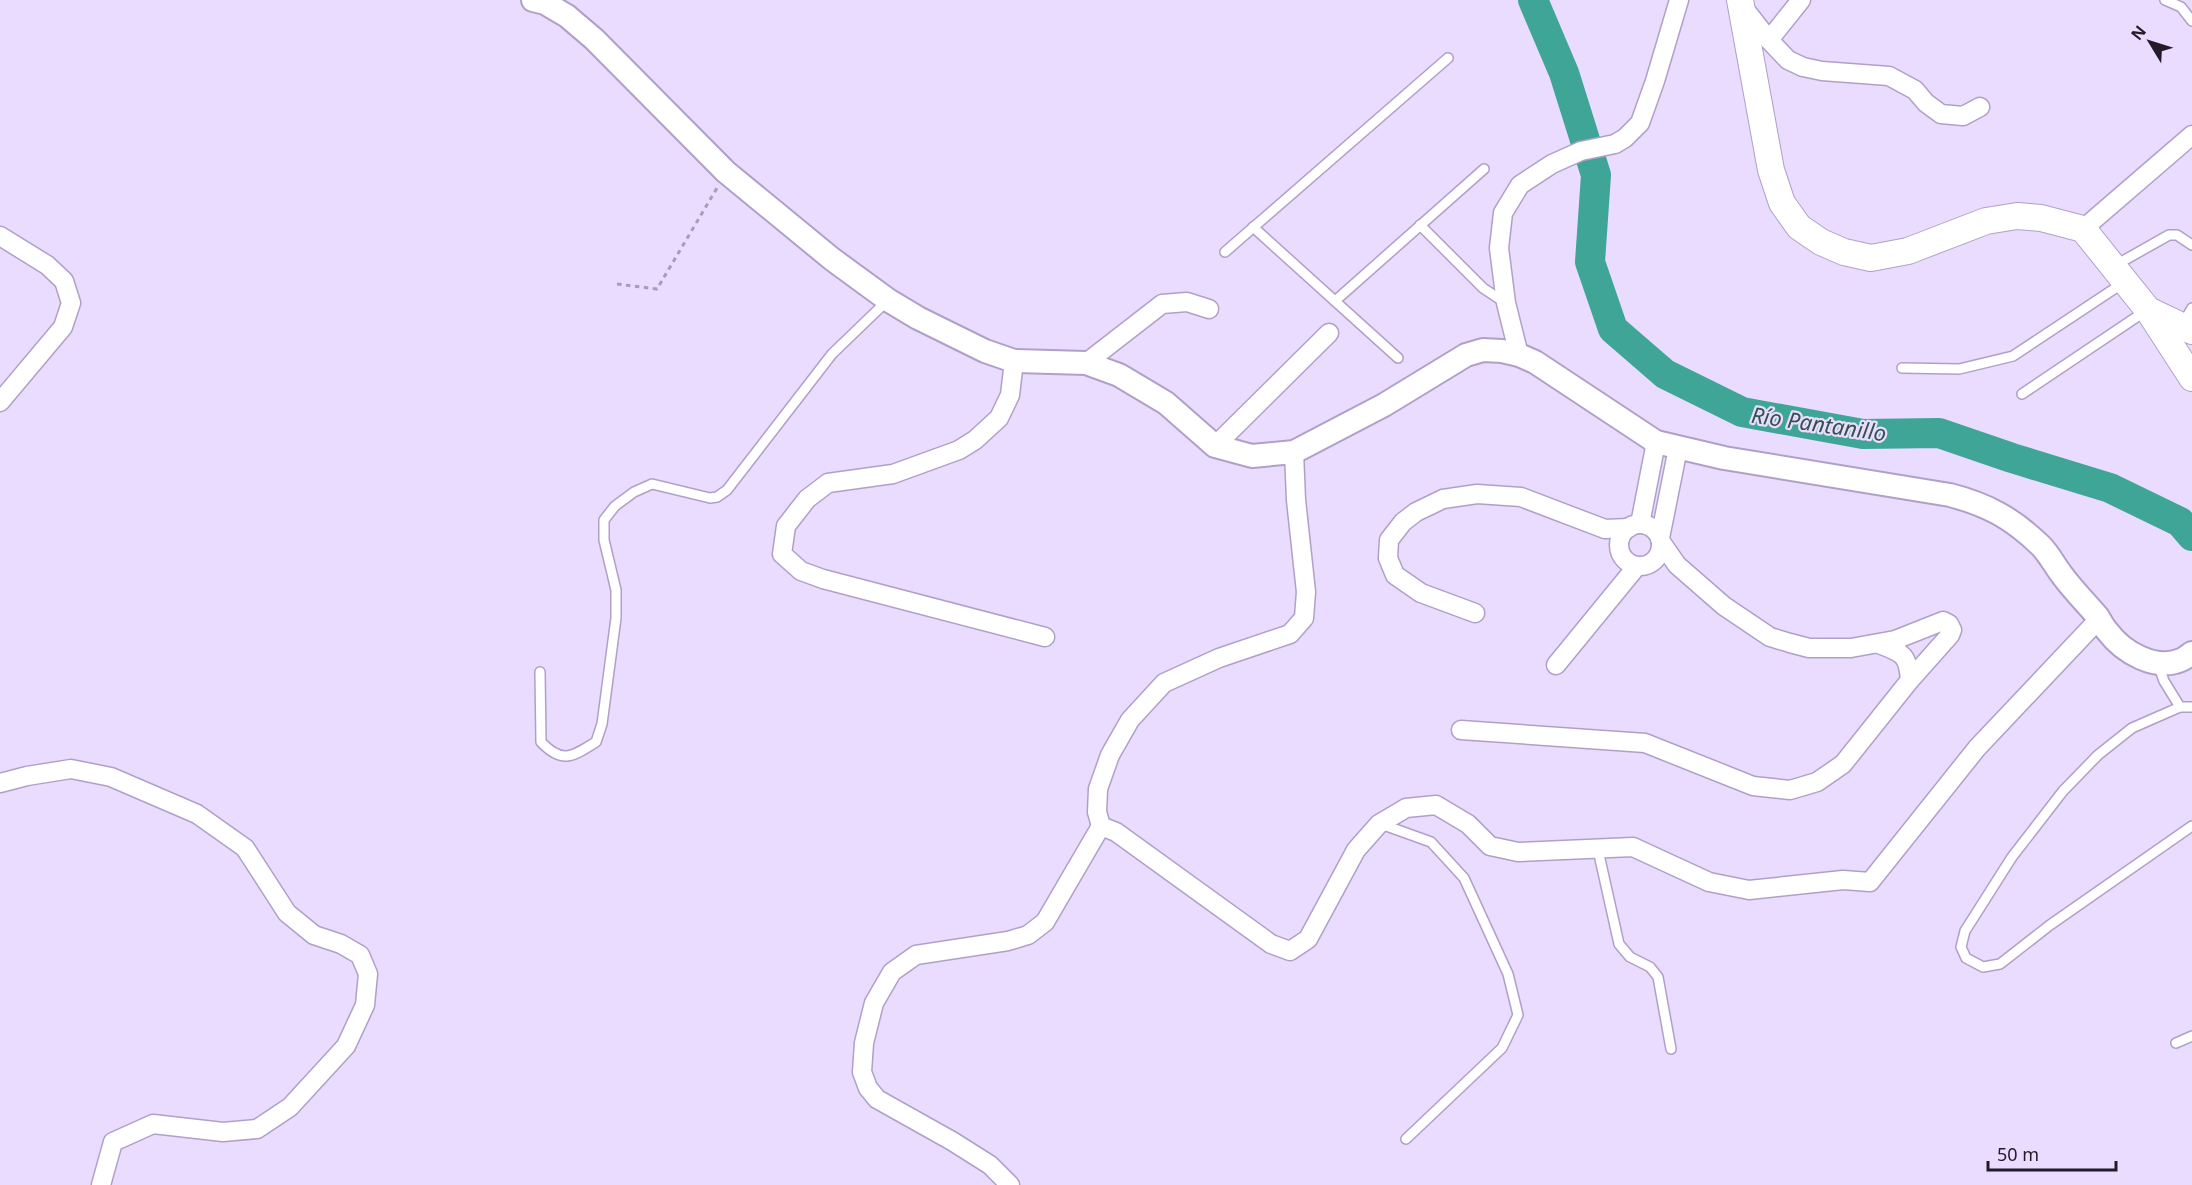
<svg xmlns="http://www.w3.org/2000/svg" width="2192" height="1185" font-family="'Noto Sans',sans-serif">
	<style>
		.lines { fill: none; stroke-linecap: round; stroke-linejoin: round }
		.river { stroke: #3fa597; stroke-width: 30 }
		.service-casing { stroke: #b0a0c9; stroke-width: 12 }
		.minor-casing { stroke: #b0a0c9; stroke-width: 21 }
		.tertiary-casing { stroke: #b0a0c9; stroke-width: 26 }
		.secondary-casing { stroke: #b0a0c9; stroke-width: 28 }
		.path { stroke: #a79cb9; stroke-width: 3; stroke-dasharray: 4.5 4.5; stroke-linecap: butt }
		.service { stroke: #fff; stroke-width: 9 }
		.minor { stroke: #fff; stroke-width: 18 }
		.tertiary { stroke: #fff; stroke-width: 22 }
		.secondary { stroke: #fff; stroke-width: 26 }
		.labels { text-anchor: middle; dominant-baseline: central; stroke-width: 4.5; stroke-linejoin: round; paint-order: stroke }
		.water-label { font-size: 22px; font-style: italic; fill: #33524d; stroke: #e9dcff }
	</style>
	<rect width="100%" height="100%" fill="#e9dcff"/>
	<g class="lines">
		<polyline class="river" points="1533,0 1564,73 1596,175 1590,262 1613,329 1665,374 1742,412 1863,434 1939,433 2012,458 2110,488 2180,522 2192,536"/>
		<defs>
			<g id="service">
				<polyline points="2165,0 2181,7 2192,21"/>
				<polyline points="1420,225 1483,288 1504,302"/>
				<polyline points="1253,227 1398,358"/>
				<polyline points="1225,252 1448,58"/>
				<polyline points="2114,266 2169,235 2177,235 2192,245"/>
				<polyline points="1335,301 1484,169"/>
				<polyline points="2182,325 2192,308"/>
				<polyline points="1902,368 1959,369 2013,356 2123,283"/>
				<polyline points="2022,394 2147,310"/>
				<polyline points="2158,664 2164,681 2180,707 2192,707"/>
				<path d="M540 672 541 742C562 764 572 757 596 742L602 724 616 618V590L604 540V520L615 506 634 492 652 484 710 498 717 497 727 490 832 354 888 300"/>
				<polyline points="2180,707 2132,728 2098,755 2063,791 2012,857 1965,931 1961,947 1966,958 1983,967 2000,964 2050,925 2192,826"/>
				<polyline points="1381,824 1431,842 1464,878 1508,974 1518,1015 1502,1048 1406,1139"/>
				<polyline points="1598,850 1619,944 1630,957 1650,967 1658,977 1671,1049"/>
				<polyline points="2176,1043 2192,1036"/>
			</g>
			<g id="minor">
				<polyline points="1743,7 1769,40 1801,0"/>
				<polyline points="1769,40 1788,60 1803,67 1822,71 1889,76 1915,90 1926,103 1941,114 1963,116 1980,107"/>
				<polyline points="2083,229 2192,135"/>
				<polyline points="0,236 47,265 64,281 71,303 63,327 0,402"/>
				<polyline points="1519,355 1506,303 1499,248 1503,213 1520,185 1552,164 1581,151 1615,144 1625,138 1640,123 1655,81 1679,0"/>
				<polyline points="1014,361 1010,395 999,418 975,440 959,450 893,474 828,483 807,499 786,526 782,554 801,571 823,579 1045,637"/>
				<polyline points="1086,363 1162,304 1187,302 1209,309"/>
				<polyline points="1215,446 1329,333"/>
				<polyline points="1640,524 1656,442"/>
				<circle cx="1640" cy="545" r="21"/>
				<polyline points="1660,538 1678,448"/>
				<polyline points="1661,542 1677,565 1724,606 1770,637 1790,643 1809,648 1851,648 1895,640 1943,621 1949,624 1952,630 1950,635 1910,680"/>
				<polyline points="1475,613 1421,593 1395,575 1388,558 1389,540 1403,522 1416,512 1443,499 1477,494 1521,497 1605,529 1629,528"/>
				<polyline points="1556,665 1637,566"/>
				<path d="M1461 730 1645 743 1753 786 1790 790 1817 782 1843 764 1910 680C1908 654 1902 653 1879 644"/>
				<polyline points="0,783 27,776 71,769 111,777 197,814 245,848 287,913 314,935 341,944 360,955 368,974 365,1005 346,1046 290,1107 257,1129 223,1132 153,1124 113,1142 101,1185"/>
				<polyline points="1101,826 1097,812 1098,789 1110,755 1130,720 1164,683 1219,658 1290,634 1304,618 1306,592 1296,500 1294,452"/>
				<polyline points="1010,1185 990,1165 952,1141 877,1099 868,1088 862,1072 864,1043 874,1003 892,972 916,955 1008,941 1028,935 1045,922 1101,826 1116,832 1271,944 1290,951 1308,939 1356,850 1379,824 1406,808 1436,805 1468,824 1490,846 1518,852 1633,847 1709,882 1749,890 1843,880 1870,882 1977,748 2099,619"/>
			</g>
			<path id="tertiary" d="M533 0 545 3 567 16 594 39 726 172 832 259 888 300 918 318 985 351 1014 361 1086 363 1119 375 1166 403 1215 446 1252 456 1294 452 1384 405 1466 355 1483 350 1502 351 1519 355 1535 362 1656 442 1724 458 1950 495C1988 505 2012 518 2041 546 2049 554 2055 566 2062 575 2073 590 2086 603 2098 617 2101 622 2104 628 2108 632 2123 652 2155 671 2181 660 2184 659 2189 655 2192 653"/>
			<g id="secondary">
				<polyline points="1740,0 1771,170 1782,203 1799,227 1821,242 1844,252 1871,258 1908,251 1986,221 2017,216 2041,218 2083,229 2148,310 2192,378"/>
				<polyline points="2148,310 2192,331"/>
			</g>
		</defs>
		<use href="#service" class="service-casing"/>
		<use href="#minor" class="minor-casing"/>
		<use href="#tertiary" class="tertiary-casing"/>
		<use href="#secondary" class="secondary-casing"/>
		<polyline class="path" points="617,284 657,289 717,188"/>
		<use href="#service" class="service"/>
		<use href="#minor" class="minor"/>
		<use href="#tertiary" class="tertiary"/>
		<use href="#secondary" class="secondary"/>
	</g>
	<g class="labels">
		<g class="water-label">
			<text transform="translate(1819 423) rotate(8)">Río Pantanillo</text>
		</g>
	</g>
	<g transform="translate(2150 42) rotate(308)" stroke="#e9dcff" stroke-width="4.5" paint-order="stroke">
	<path d="M0-4.5L10 22L0 15L-10 22Z" fill="#211b2a"/>
	<text y="-9" font-size="16" font-weight="bold" text-anchor="middle" fill="#211b2a">N</text>
	</g>
	<path d="M1988 1161v9h128v-9" fill="none" stroke="#211b2a" stroke-width="3"/>
	<text x="1997" y="1161" font-size="18" fill="#211b2a" stroke="#e9dcff" stroke-width="4.5" paint-order="stroke">50 m</text>
</svg>
